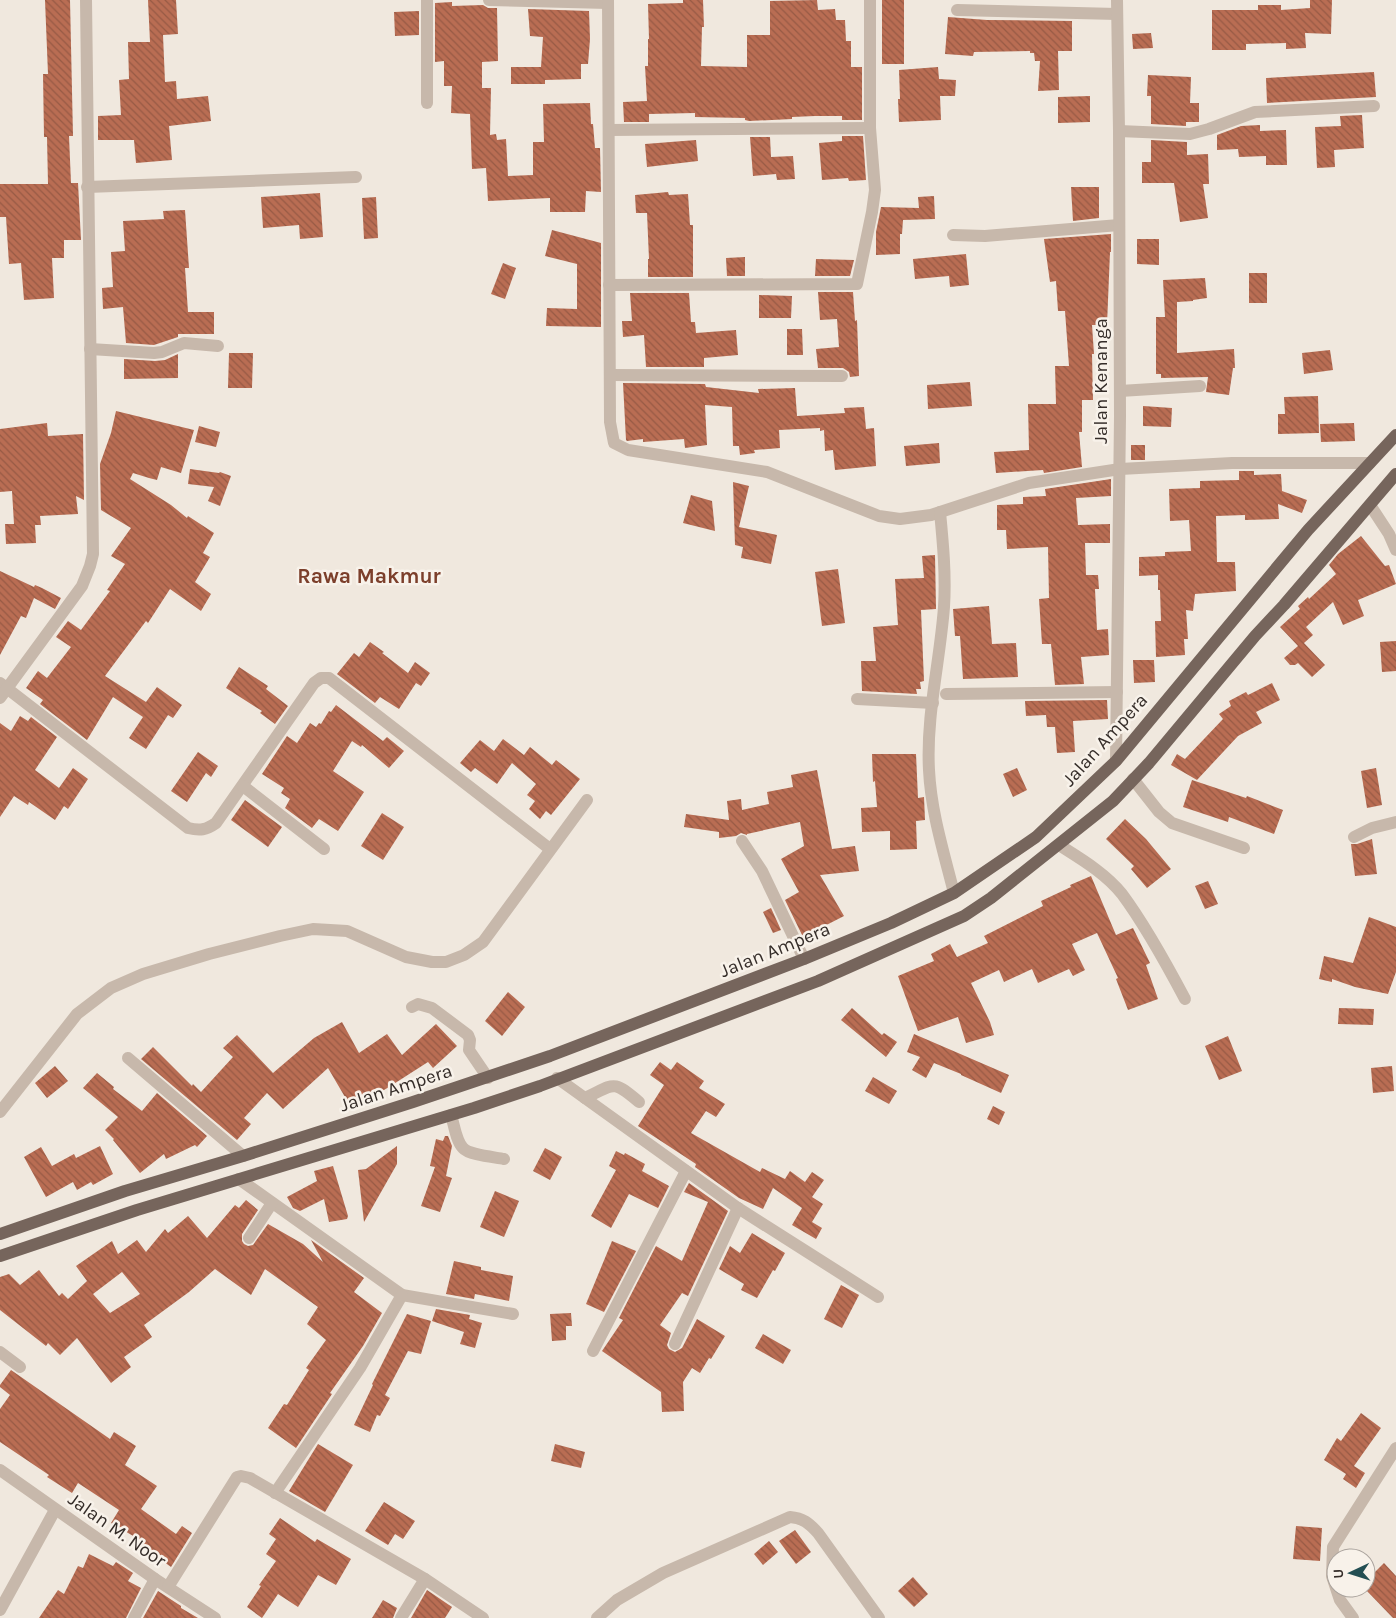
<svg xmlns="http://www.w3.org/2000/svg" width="1396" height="1618" font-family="Karla,sans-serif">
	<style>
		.building { fill: url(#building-back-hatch); fill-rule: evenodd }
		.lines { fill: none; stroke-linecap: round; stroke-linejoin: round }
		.minor { stroke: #c7b8ab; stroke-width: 12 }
		.major { stroke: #76655c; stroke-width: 12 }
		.labels { text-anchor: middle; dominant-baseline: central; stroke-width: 5; stroke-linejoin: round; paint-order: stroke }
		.street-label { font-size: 19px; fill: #352d29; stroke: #f8f2ea }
		.quarter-label { font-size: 21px; font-weight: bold; fill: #7c3f2b; stroke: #f8f2ea }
	</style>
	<defs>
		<pattern id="building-back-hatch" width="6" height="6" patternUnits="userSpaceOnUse" patternTransform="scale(1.25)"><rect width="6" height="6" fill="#b96d53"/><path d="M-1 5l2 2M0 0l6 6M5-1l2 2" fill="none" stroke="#975a45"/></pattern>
	</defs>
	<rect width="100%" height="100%" fill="#f0e8de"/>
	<g class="building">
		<polygon points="45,0 70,0 73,136 69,136 71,183 78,183 81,240 64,240 64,258 52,258 54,298 24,300 21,263 9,264 6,217 0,217 0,184 48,184 47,137 44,137 43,74 48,74"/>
		<polygon points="148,0 176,0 178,34 163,35 165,82 176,81 177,99 208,96 211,121 169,126 172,160 136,163 134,140 98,140 98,116 121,115 119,80 129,79 128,42 150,42"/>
		<polygon points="683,0 703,0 704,27 702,27 701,66 747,67 747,35 770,35 770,1 817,0 818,10 835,9 836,20 845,20 846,41 851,41 851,67 862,67 862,120 842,120 842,116 815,116 792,117 792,119 749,121 745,120 745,118 695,117 695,113 649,114 649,122 624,122 623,102 647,101 645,66 648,66 648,39 649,39 648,4 683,3"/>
		<rect x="882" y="0" width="22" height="64"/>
		<polygon points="1310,0 1332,0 1331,34 1305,33 1306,48 1286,49 1286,43 1246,44 1246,50 1212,50 1212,10 1258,10 1258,5 1281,5 1281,10 1310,8"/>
		<polygon points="452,2 452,6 483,5 488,8 497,8 498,61 482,62 482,88 491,88 490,135 496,134 497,140 506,139 508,176 533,175 533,142 544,142 543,104 590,103 591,124 593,124 595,148 600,148 601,192 586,191 585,212 550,212 550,198 488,201 486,168 472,169 470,114 451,113 452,86 444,86 444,61 435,62 435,3"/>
		<polygon points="528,9 589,11 590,39 588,64 581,64 581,79 545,80 545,84 511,84 511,67 541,67 543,37 530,36"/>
		<polygon points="419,11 419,35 395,36 394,12"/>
		<polygon points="948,17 987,20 1072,21 1072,51 1058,51 1059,90 1038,91 1040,61 1035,61 1034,53 1030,53 1030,51 974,52 973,56 945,54"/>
		<polygon points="1151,33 1153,48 1133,49 1132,34"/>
		<polygon points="938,67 939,79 956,80 955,96 940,96 941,120 899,122 898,99 900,99 899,70"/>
		<polygon points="1374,72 1376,97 1267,103 1266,78"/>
		<polygon points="1148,75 1191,77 1190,103 1199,103 1199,122 1186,122 1186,126 1151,124 1151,96 1147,96"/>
		<polygon points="1090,96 1090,122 1058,123 1058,97"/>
		<polygon points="1362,115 1364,148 1334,150 1335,167 1317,168 1315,127 1341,126 1340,116"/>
		<polygon points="1260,125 1260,131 1286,130 1287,165 1266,165 1266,156 1239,157 1238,149 1217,150 1217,135 1241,126"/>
		<polygon points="842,136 863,136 866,180 849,181 848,178 822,180 819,143 842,141"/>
		<polygon points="750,137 770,137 771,157 793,156 795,179 777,180 776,174 753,176"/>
		<polygon points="696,140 698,161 647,167 645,144"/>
		<polygon points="1151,140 1187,142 1187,155 1208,154 1209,184 1203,184 1208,218 1180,222 1174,183 1142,183 1142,162 1151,162"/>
		<polygon points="1071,187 1099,187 1099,218 1073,221"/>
		<polygon points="668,192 669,195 688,194 690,225 693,225 693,277 648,277 648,259 649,259 647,213 636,213 635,195"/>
		<polygon points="320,193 323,237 300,239 299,225 263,228 261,197"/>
		<polygon points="934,196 935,219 903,220 902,234 900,234 900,254 876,255 876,232 881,207 919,208 918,197"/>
		<polygon points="376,197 378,238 364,239 362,198"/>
		<polygon points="185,210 189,268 185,268 188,312 214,312 214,334 178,334 178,337 154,345 126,343 123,307 103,309 102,288 113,287 111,252 125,251 123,221 164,219 163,211"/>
		<polygon points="552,230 601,243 601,327 546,326 547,308 577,309 577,264 545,256"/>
		<polygon points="1111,234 1111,252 1110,252 1107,325 1092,325 1094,354 1092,354 1093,400 1082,400 1082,432 1079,432 1082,467 1044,473 1043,470 996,473 994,452 1029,450 1028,404 1056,404 1055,366 1069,366 1065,311 1058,311 1056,281 1050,282 1044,239"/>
		<polygon points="1137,239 1159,239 1159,265 1137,264"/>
		<polygon points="966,254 969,285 950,287 949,276 915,279 913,259"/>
		<polygon points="745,257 745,276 727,276 726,258"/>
		<polygon points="816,259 854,260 850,276 815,276"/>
		<polygon points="503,263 516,268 505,299 491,294"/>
		<rect x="1249" y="273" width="18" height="30"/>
		<polygon points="1205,278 1207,298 1193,300 1193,301 1177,302 1177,353 1234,349 1235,368 1233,368 1229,395 1206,392 1208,377 1161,378 1161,374 1156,374 1156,317 1165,317 1163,280"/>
		<polygon points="818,292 853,292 855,321 857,320 859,376 850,377 849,372 843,368 818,368 816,349 839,347 837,319 820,320"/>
		<polygon points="630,293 689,293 691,322 695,322 696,333 736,330 738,355 704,358 704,367 646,367 644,335 623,337 622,321 632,321"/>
		<polygon points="759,295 792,296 791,318 759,318"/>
		<polygon points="787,329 802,329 803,355 787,355"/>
		<polygon points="1330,350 1333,370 1304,374 1302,353"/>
		<polygon points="229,353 253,353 252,388 228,388"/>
		<polygon points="178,354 178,378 124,379 124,359 155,361 165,360"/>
		<polygon points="970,382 972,406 928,409 927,385"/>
		<polygon points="623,383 705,384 706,387 759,393 758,389 795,388 797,416 845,413 844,408 864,407 866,429 874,428 876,466 835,470 833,450 825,451 824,430 820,431 820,428 779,430 780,448 754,450 755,453 740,455 739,446 733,446 732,407 705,405 707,445 685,448 684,439 643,442 643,439 627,441 626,440"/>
		<polygon points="1318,396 1319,433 1278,434 1278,414 1285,414 1284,397"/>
		<polygon points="1143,406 1172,408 1171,427 1143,426"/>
		<polygon points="116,411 194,430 181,473 161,467 157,480 149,478 133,473 130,479 171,505 187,518 188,516 214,533 203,553 210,557 195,582 211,594 201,611 170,589 148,623 146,621 105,676 146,702 157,687 182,705 173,718 168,715 146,749 129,738 143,717 113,697 87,740 40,704 43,700 26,688 38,671 47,678 71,647 56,637 68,621 81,630 110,591 107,590 125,564 111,556 131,528 101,510 100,464 111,433"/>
		<polygon points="47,423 48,436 83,434 84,500 76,496 78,514 40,516 41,525 35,525 36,543 6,544 5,524 14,524 12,491 0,492 0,429"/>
		<polygon points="1354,423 1355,441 1321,442 1320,424"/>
		<polygon points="199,426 220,432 216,447 195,442"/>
		<polygon points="939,443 940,463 906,466 904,446"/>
		<rect x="1131" y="445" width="14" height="15"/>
		<polygon points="190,469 219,473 220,472 231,476 220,506 208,501 214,487 188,484"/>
		<polygon points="1239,471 1254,471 1254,475 1281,474 1282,491 1307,500 1302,513 1278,504 1279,519 1245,520 1245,515 1216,516 1217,562 1235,562 1236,591 1195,594 1193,611 1186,610 1188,639 1184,639 1185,655 1156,657 1155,621 1161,621 1160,590 1158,590 1158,575 1139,576 1139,557 1165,556 1165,552 1191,551 1189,520 1170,521 1169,489 1200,488 1200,481 1239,480"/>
		<polygon points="1111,479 1111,496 1076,498 1078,525 1110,524 1110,543 1085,543 1086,575 1098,575 1099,589 1095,589 1097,630 1108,629 1109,655 1081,657 1084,684 1055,685 1051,644 1042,644 1039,599 1049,598 1048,547 1007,549 1006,530 997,530 997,505 1023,504 1023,497 1046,496 1045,489"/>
		<polygon points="733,482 749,486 739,527 777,535 771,564 741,558 743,547 735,545"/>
		<polygon points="691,495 712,501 715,531 683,523"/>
		<polygon points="1361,536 1385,566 1389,565 1396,584 1358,600 1364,616 1343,625 1333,602 1306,627 1313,635 1304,643 1325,665 1312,677 1298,663 1295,665 1290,665 1284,658 1298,646 1280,627 1300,609 1298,606 1308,597 1309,599 1336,574 1329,565 1338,554"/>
		<polygon points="935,555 936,609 921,610 924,681 920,682 921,689 916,689 917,694 862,691 861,661 876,661 873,627 898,625 895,579 924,578 922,556"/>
		<polygon points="838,569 845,623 822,626 815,572"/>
		<polygon points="0,571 34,587 35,585 42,588 61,598 55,609 34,598 26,618 21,616 0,655"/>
		<polygon points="989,606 992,644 1016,643 1018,677 963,679 960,636 955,636 953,609"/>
		<polygon points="1396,641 1396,671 1382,672 1380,642"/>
		<polygon points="370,642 384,652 382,653 408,673 415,662 430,673 421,686 416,683 399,709 380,697 375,703 337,674 354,653 359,657"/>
		<polygon points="1133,660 1154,660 1155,682 1134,683"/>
		<polygon points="239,667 268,686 266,689 288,706 275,724 260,713 262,711 226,688"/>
		<polygon points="1272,683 1280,700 1256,712 1262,723 1238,736 1197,780 1171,765 1177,754 1185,759 1223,719 1219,714 1231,706 1229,701 1246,692 1248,695"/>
		<polygon points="1107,700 1108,719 1073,721 1075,752 1057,753 1055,727 1047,727 1046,715 1026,716 1025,701"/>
		<polygon points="336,705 383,741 387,737 404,751 389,768 362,745 361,747 352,741 333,771 364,792 338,831 319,819 312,828 285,808 290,799 281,793 284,788 262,774 287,736 297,743 310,723 316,727 319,723 321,724 329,711 331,712"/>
		<polygon points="20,716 28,721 31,717 57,737 35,770 59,788 73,768 88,779 68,809 64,806 55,820 29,802 28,805 14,796 0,817 0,723 11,731"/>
		<polygon points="503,739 524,755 530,747 552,765 556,760 580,779 551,815 546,811 540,819 529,809 535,801 527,795 536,784 512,763 497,784 475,768 471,772 460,763 480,740 494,751"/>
		<polygon points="198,752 218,766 211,777 206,773 187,802 171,791"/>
		<polygon points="872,754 916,754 918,798 924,797 925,820 916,821 917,849 890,850 890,831 862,832 861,808 877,807 875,781 873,782"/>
		<polygon points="1017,768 1027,790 1013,797 1003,774"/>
		<polygon points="1376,768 1382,805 1367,808 1361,771"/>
		<polygon points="817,770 832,849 855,846 859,871 820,875 844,916 803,937 785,900 799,892 781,859 804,846 800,822 747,834 747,835 741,833 736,836 719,838 719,832 684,827 686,814 729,820 727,801 741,799 742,810 769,804 767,792 793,787 791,775"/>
		<polygon points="1192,780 1246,798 1247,796 1283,810 1274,834 1229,817 1228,822 1183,807"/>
		<polygon points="245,800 282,827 268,847 231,820"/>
		<polygon points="382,813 404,827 383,860 361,846"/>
		<polygon points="1125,819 1146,839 1171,869 1147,888 1131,869 1134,866 1106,839"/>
		<polygon points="1372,839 1377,874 1355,876 1351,844 1357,844"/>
		<polygon points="1091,876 1116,935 1133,928 1150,963 1146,965 1158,999 1128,1010 1116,979 1118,978 1097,933 1072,944 1085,970 1073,976 1069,969 1038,983 1032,969 1004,982 999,970 971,983 990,1022 994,1035 966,1043 958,1017 918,1031 898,976 934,961 931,954 950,944 957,957 988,943 984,936 1043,906 1041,901 1071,887 1070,885"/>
		<polygon points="1208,881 1218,904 1205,909 1195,886"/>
		<polygon points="771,908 781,930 773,933 763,912"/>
		<polygon points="1369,917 1396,927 1396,972 1388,994 1355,987 1332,979 1332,982 1319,979 1324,956 1353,963"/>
		<polygon points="508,992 525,1007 502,1036 485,1021"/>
		<polygon points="852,1008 882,1035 884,1033 897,1042 886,1057 841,1020"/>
		<polygon points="1339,1008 1374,1009 1373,1025 1338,1024"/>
		<polygon points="342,1022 359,1053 387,1034 402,1055 436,1024 457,1046 433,1068 428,1062 389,1087 352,1109 328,1068 283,1109 267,1093 244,1118 251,1124 237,1140 141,1059 153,1047 192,1086 193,1084 201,1092 233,1057 223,1048 237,1035 273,1073 314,1038"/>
		<polygon points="914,1034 1009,1075 1001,1093 961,1075 961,1074 934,1063 926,1078 912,1070 920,1057 907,1052"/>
		<polygon points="1228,1036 1242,1071 1219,1080 1205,1046"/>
		<polygon points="660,1062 671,1070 677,1062 704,1081 699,1088 725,1104 716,1117 706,1111 691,1133 760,1172 762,1168 785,1179 790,1171 805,1182 812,1172 824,1180 812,1197 823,1204 812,1222 822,1228 816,1239 792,1225 802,1208 773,1188 763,1209 739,1198 695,1167 696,1164 638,1126 664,1085 650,1075"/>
		<polygon points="55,1066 68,1081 47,1098 35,1083"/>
		<polygon points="1392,1066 1394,1091 1373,1093 1371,1068"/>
		<polygon points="97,1073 114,1087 113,1089 142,1111 157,1093 207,1136 197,1147 195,1145 166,1159 164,1154 140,1173 113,1140 114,1139 105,1130 118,1117 83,1088"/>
		<polygon points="873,1077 897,1091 889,1104 865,1091"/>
		<polygon points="993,1106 1005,1112 999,1125 987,1119"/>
		<polygon points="445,1136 448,1136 452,1146 446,1176 452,1178 440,1212 421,1206 435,1167 430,1166 436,1139 443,1141"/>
		<polygon points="100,1146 113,1174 93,1185 91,1182 77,1190 73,1182 46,1197 24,1157 41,1147 52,1166 74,1154 76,1158"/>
		<polygon points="397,1146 397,1164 364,1222 358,1170 366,1169"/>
		<polygon points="545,1148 562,1157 550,1180 533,1171"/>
		<polygon points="616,1151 624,1155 625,1153 645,1164 642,1171 669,1186 658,1208 629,1194 611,1228 591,1216 616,1170 609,1166"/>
		<polygon points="333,1166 348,1216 347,1219 329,1222 324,1199 300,1211 293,1208 287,1197 317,1181 314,1171"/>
		<polygon points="689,1183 728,1211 688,1296 682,1293 660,1325 671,1333 667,1345 669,1349 675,1352 682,1348 697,1319 725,1336 711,1359 709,1358 700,1373 692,1368 683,1382 684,1411 662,1412 661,1392 602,1351 623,1320 619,1318 656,1246 682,1261 708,1202 684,1192"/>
		<polygon points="495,1191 519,1201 504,1237 480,1227"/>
		<path d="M246 1200 258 1210 242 1234V1241L244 1244 248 1246 253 1245 268 1224 303 1244 323 1262 311 1240 364 1278 354 1292 382 1313 363 1346 330 1393 332 1394 296 1448 268 1428 284 1404 287 1405 309 1370 306 1368 326 1340 307 1324 318 1307 265 1269 251 1295 215 1269 189 1292 144 1325 152 1337 124 1357 131 1367 111 1383 77 1338 60 1355 48 1343 46 1346 0 1310V1277L9 1274 20 1285 39 1270 59 1296 62 1293 68 1299 87 1281 76 1266 112 1241 118 1254 137 1240 146 1252 165 1229 168 1233 188 1216 207 1238 235 1205 239 1208ZM122 1272 140 1294 110 1313 93 1294Z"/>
		<polygon points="752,1233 785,1253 775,1271 773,1270 757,1298 741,1290 744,1284 719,1269 730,1246 740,1253"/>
		<polygon points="612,1241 636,1251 604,1312 586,1304"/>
		<polygon points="454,1261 481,1267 481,1270 513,1276 509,1301 475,1294 474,1299 446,1294"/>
		<polygon points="841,1285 859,1295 842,1328 824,1319"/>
		<polygon points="436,1309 470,1315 469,1319 482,1323 475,1348 460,1344 464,1332 432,1321"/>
		<polygon points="571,1313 572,1326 566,1326 566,1340 552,1341 550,1314"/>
		<polygon points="407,1314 431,1321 421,1354 408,1351 385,1395 390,1398 380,1416 377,1415 370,1432 354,1425 373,1385 372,1384"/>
		<polygon points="763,1334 791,1350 783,1364 755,1348"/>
		<polygon points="11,1370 110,1439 114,1432 136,1446 125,1465 157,1486 141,1509 176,1534 182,1526 192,1533 171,1567 138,1543 140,1540 111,1523 119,1510 78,1483 72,1493 47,1477 49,1475 0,1442 0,1409 10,1395 0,1387 0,1385"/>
		<polygon points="1361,1413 1381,1428 1354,1466 1365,1473 1356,1488 1343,1479 1346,1474 1324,1460 1337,1438 1341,1441"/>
		<polygon points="318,1444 353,1465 325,1512 289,1491"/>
		<polygon points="555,1444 585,1452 581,1468 551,1461"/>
		<polygon points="384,1502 415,1521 403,1539 395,1534 388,1545 365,1531"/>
		<polygon points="280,1518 315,1542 317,1539 351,1559 336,1585 318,1575 298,1607 278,1594 262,1618 247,1607 261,1586 259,1585 276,1561 266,1554 276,1539 269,1534"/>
		<polygon points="1296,1526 1322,1528 1320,1561 1293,1559"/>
		<polygon points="795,1530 811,1552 796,1564 779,1541"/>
		<polygon points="769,1541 778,1552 763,1565 754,1554"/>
		<polygon points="89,1554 113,1566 116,1562 133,1573 128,1581 141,1588 126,1618 39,1618 58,1590 64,1594 78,1566 83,1568"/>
		<polygon points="1384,1563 1396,1576 1396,1618 1393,1618 1366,1590 1366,1581"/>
		<polygon points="913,1577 928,1594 914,1607 898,1591"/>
		<polygon points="427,1590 452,1607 445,1618 411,1618"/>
		<polygon points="158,1591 181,1606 181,1608 198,1618 143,1618"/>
		<polygon points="383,1600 397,1608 393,1618 372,1618"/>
	</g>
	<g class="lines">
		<g class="minor">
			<polyline points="489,0 608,3"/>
			<polyline points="608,0 610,422 614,443 628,450 767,472 879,516 900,519 931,515 1029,483 1120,469 1232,463 1370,463"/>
			<polyline points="957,10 1117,14"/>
			<polyline points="427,103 427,0"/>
			<polyline points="609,130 870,128"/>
			<polyline points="1119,131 1190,134 1209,129 1255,112 1374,106"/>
			<polyline points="87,187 356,177"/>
			<polyline points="953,235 985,236 1119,225"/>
			<polyline points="609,285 857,284 872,212 875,190 870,128 870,0"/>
			<polyline points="90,349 154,353 162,352 184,343 218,346"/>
			<polyline points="610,375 842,376"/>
			<polyline points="1120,391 1200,386"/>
			<polyline points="1370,505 1389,534 1396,550"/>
			<path d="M940 512C943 543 946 575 944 607 940 661 926 716 929 770 931 812 944 853 954 893"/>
			<path d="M0 683 188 828C200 831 206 830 216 823L314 683 321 678H329L550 849"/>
			<polyline points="946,694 1117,692"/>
			<polyline points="0,698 82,586 90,566 93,554 86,0"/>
			<polyline points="857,699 933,703"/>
			<polyline points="1116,761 1120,416 1119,131 1117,0"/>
			<polyline points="1133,779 1159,812 1172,823 1244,848"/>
			<polyline points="243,786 324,849"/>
			<polyline points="1354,837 1372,828 1396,822"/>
			<polyline points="742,841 762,871 804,959"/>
			<path d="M1059 845C1081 859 1105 873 1122 894 1145 925 1167 965 1185 999"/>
			<polyline points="412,1007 418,1004 432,1008 468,1035 470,1040 469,1050 488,1078"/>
			<polyline points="128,1058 243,1156"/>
			<polyline points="557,1078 738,1208 878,1297"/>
			<path d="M585 1098C615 1084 612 1079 639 1102"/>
			<polyline points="0,1112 77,1014 111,988 143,974 209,954 280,936 313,929 347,931 406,957 432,962 446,962 464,955 483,942 587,800"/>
			<path d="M451 1115C454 1124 456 1141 463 1148 469 1155 494 1157 504 1159"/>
			<polyline points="239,1179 402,1295 513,1314"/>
			<polyline points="249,1238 272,1203"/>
			<polyline points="675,1344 738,1208"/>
			<polyline points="593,1351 686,1171"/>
			<polyline points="0,1352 20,1367"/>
			<polyline points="0,1470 155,1579 215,1618"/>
			<polyline points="275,1493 360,1368 402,1295"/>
			<polyline points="168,1587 237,1477 241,1476 250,1478 425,1579 483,1618"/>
			<polyline points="0,1610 55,1510"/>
			<polyline points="134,1618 155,1579"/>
			<polyline points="401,1618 425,1579"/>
			<path d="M597 1618 617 1600 663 1573 790 1517C803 1518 809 1523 818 1533L879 1618"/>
			<polyline points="1353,1618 1340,1600 1332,1576 1333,1547 1396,1448"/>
		</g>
		<g class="major">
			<polyline points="0,1234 125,1191 243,1156 413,1102 550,1056 804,959 891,923 954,893 1036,837 1116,761 1308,530 1396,435"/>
			<polyline points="0,1256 137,1210 474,1108 540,1086 818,981 964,916 991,898 1113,801 1149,763 1255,636 1284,605 1396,474"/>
		</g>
	</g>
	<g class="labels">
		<g class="street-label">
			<text transform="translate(1101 381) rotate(-90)">Jalan Kenanga</text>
			<text transform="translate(1105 740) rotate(-48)">Jalan Ampera</text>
			<text transform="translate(775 950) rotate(-22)">Jalan Ampera</text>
			<text transform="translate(396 1088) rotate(-18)">Jalan Ampera</text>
			<text transform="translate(117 1530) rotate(35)">Jalan M. Noor</text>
		</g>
		<g class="quarter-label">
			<text x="369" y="576">Rawa Makmur</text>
		</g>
	</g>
	<g transform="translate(1351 1573) rotate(266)"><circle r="24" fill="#f8f2ea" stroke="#aaa39d"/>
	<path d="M0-4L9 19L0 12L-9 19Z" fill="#234f53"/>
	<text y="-8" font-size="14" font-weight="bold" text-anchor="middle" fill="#352d29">U</text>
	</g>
</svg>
